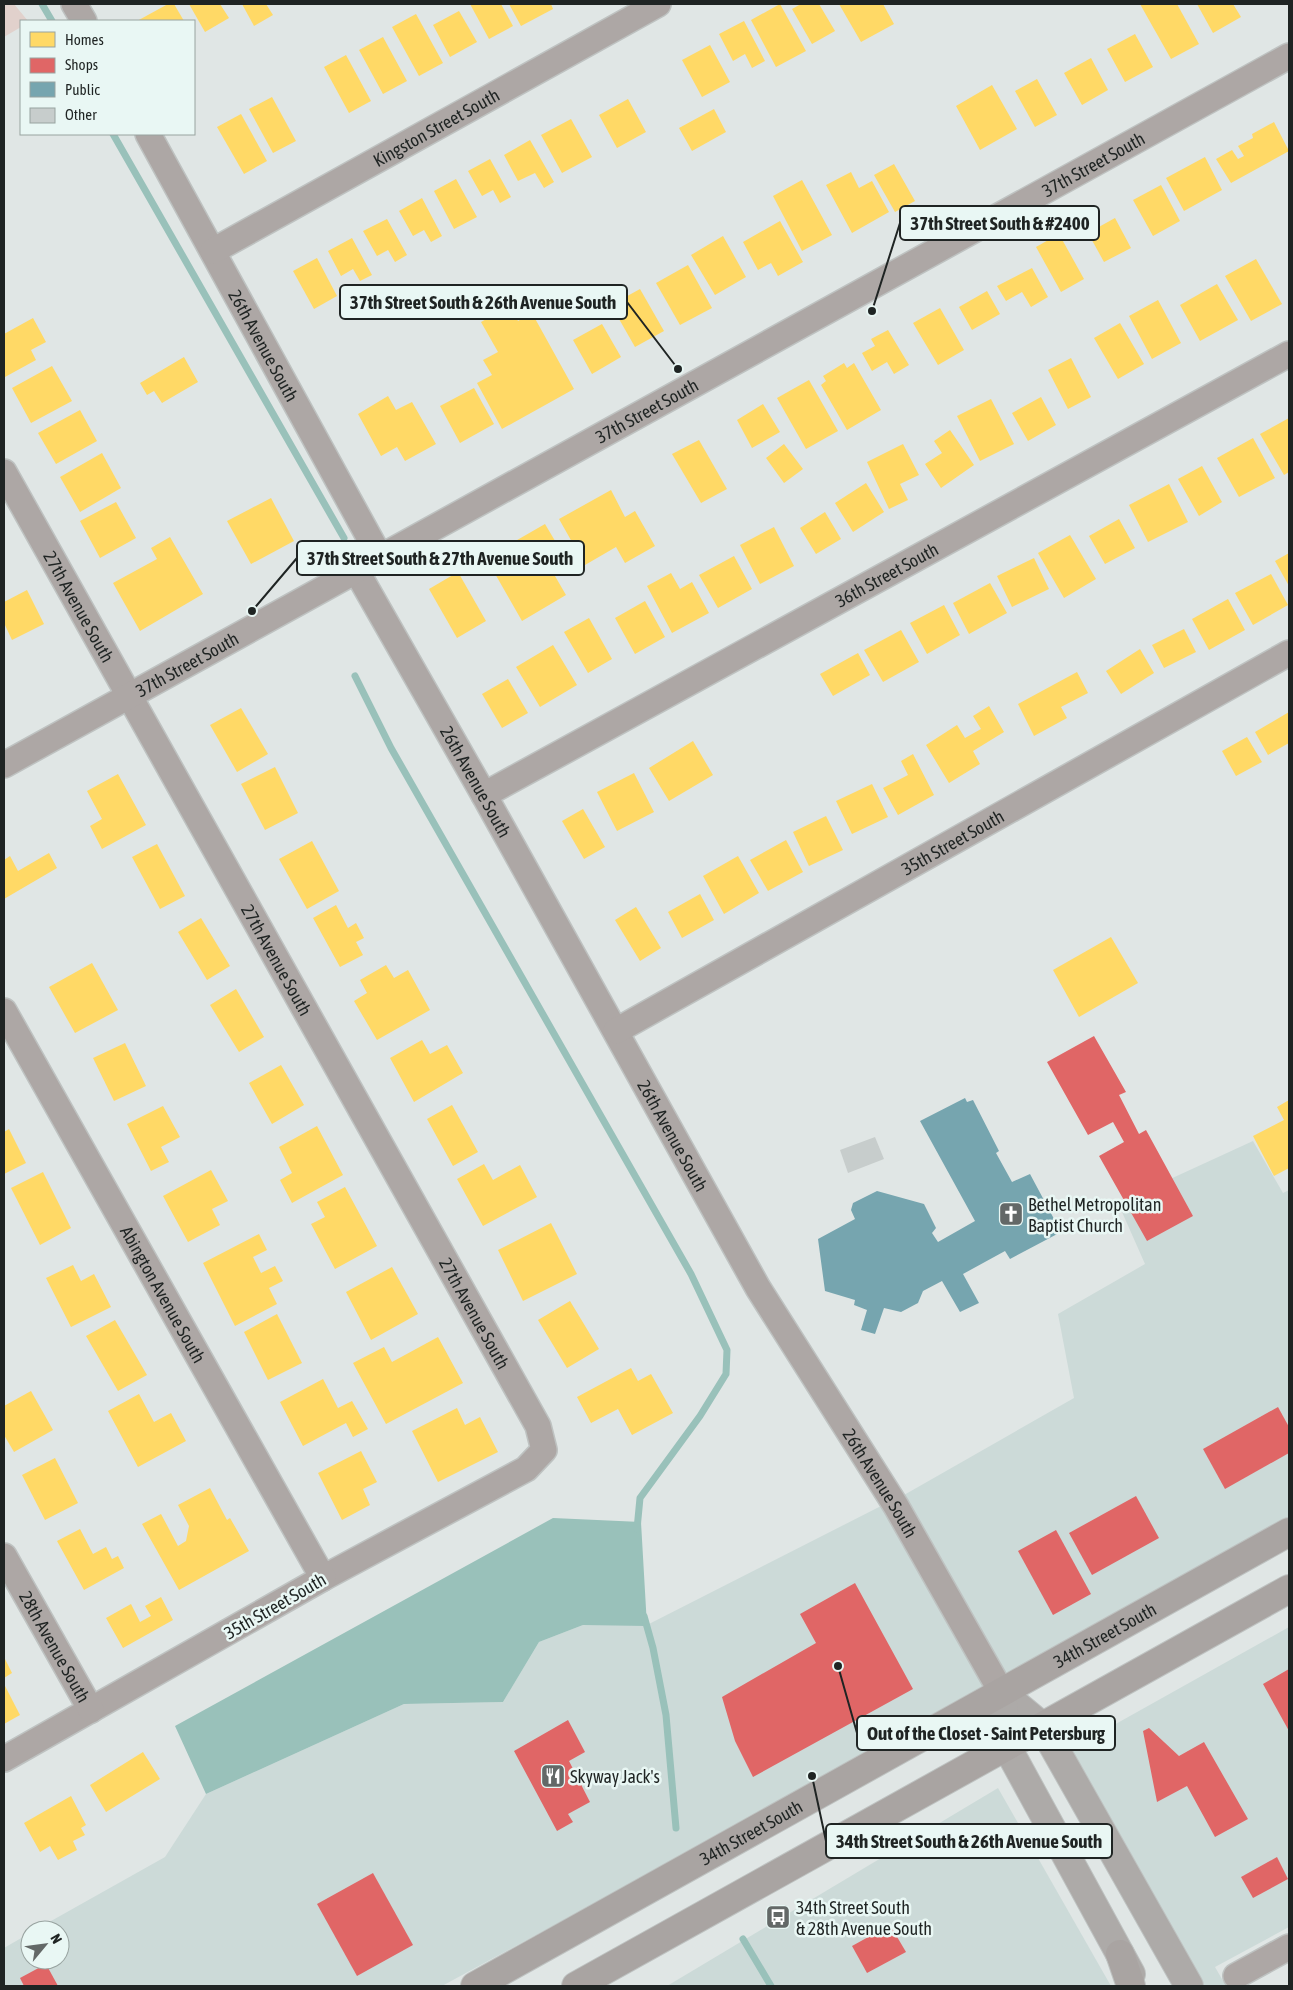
<svg xmlns="http://www.w3.org/2000/svg" width="1293" height="1990" font-family="'Asap Condensed',sans-serif">
	<style>
		.built { fill: #ccdad8 }
		.green { fill: #e1d1cc }
		.water { fill: #99c1ba }
		.homes { fill: #ffd966 }
		.shops { fill: #e06666 }
		.public { fill: #76a5af }
		.lines { fill: none; stroke-linecap: round; stroke-linejoin: round }
		.stream { stroke: #99c1ba; stroke-width: 7 }
		.building { fill: #c7cdcc }
		.minor-casing { stroke: #bec2c1; stroke-width: 28 }
		.major-casing { stroke: #bec2c1; stroke-width: 30 }
		.highway-casing { stroke: #bec2c1; stroke-width: 30 }
		.minor { stroke: #ada7a5; stroke-width: 25 }
		.major { stroke: #adaaa8; stroke-width: 28 }
		.highway { stroke: #a9a4a2; stroke-width: 28 }
		.labels { text-anchor: middle; dominant-baseline: central; stroke-width: 5; stroke-linejoin: round; paint-order: stroke }
		.street-label { font-size: 18px; fill: #1f2423; stroke: #e9f7f4 }
		.poi-label { font-size: 18px; fill: #1f2423; stroke: #e9f7f4; text-anchor: start }
		.leader { fill: none; stroke: #1f2423; stroke-width: 2 }
		.callout-dot { fill: #1f2423; stroke: #e9f7f4; stroke-width: 2 }
		.callout { fill: #e9f7f4; stroke: #1f2423; stroke-width: 2 }
		.callout-label { font-size: 19px; text-anchor: middle; font-weight: bold; fill: #1f2423 }
	</style>
	<rect width="100%" height="100%" fill="#e0e6e5"/>
	<g class="built">
		<polygon points="1253,1141 1283,1193 1289,1190 1289,1519 1008,1676 904,1495 1074,1398 1058,1314 1145,1264 1118,1203"/>
		<polygon points="881,1506 985,1689 821,1780 442,1986 4,1986 4,1948 30,1933 30,1960 60,1960 60,1930 35,1930 165,1857 206,1794 404,1704 503,1702 539,1642 583,1625 647,1625"/>
		<polygon points="1289,1627 1289,1927 1215,1967 1226,1986 1204,1986 1071,1749"/>
		<polygon points="998,1788 1111,1986 667,1986"/>
	</g>
	<polygon class="green" points="4,4 14,4 28,21 21,21 21,27 4,37"/>
	<polygon class="water" points="553,1518 641,1522 647,1626 583,1625 539,1642 503,1702 404,1704 206,1794 175,1726"/>
	<g class="homes">
		<polygon points="168,4 174,4 184,21 137,21"/>
		<polygon points="189,4 220,4 229,18 205,32"/>
		<polygon points="242,4 266,4 273,15 254,26"/>
		<polygon points="470,4 501,4 513,26 489,39"/>
		<polygon points="509,4 551,4 553,9 521,26"/>
		<polygon points="780,4 806,51 776,67 751,20"/>
		<polygon points="801,4 819,4 835,31 812,44 792,9"/>
		<polygon points="839,4 883,4 894,24 861,42"/>
		<polygon points="1140,4 1177,4 1199,44 1171,59"/>
		<polygon points="1197,4 1233,4 1241,17 1213,33"/>
		<polygon points="459,11 477,42 450,57 433,25"/>
		<polygon points="416,14 443,63 419,76 392,27"/>
		<polygon points="744,21 765,61 752,68 745,54 733,61 719,34"/>
		<polygon points="1135,34 1153,67 1125,82 1107,49"/>
		<polygon points="383,37 407,81 383,94 359,50"/>
		<polygon points="710,45 730,82 702,97 682,60"/>
		<polygon points="346,55 371,101 349,113 324,67"/>
		<polygon points="1091,58 1108,90 1082,105 1064,73"/>
		<polygon points="1037,79 1057,115 1035,127 1015,91"/>
		<polygon points="992,85 1017,129 980,150 956,106"/>
		<polygon points="272,97 296,141 273,153 249,109"/>
		<polygon points="628,99 646,132 617,148 599,115"/>
		<polygon points="714,109 726,132 692,151 679,128"/>
		<polygon points="241,114 267,161 244,174 217,127"/>
		<polygon points="571,119 592,157 562,173 541,135"/>
		<polygon points="1274,122 1289,151 1231,183 1216,159 1232,150 1238,159 1244,156 1238,146 1253,138 1252,134"/>
		<polygon points="530,140 554,182 544,188 535,173 518,181 504,155"/>
		<polygon points="1205,157 1222,190 1184,211 1166,178"/>
		<polygon points="490,159 511,197 500,203 493,190 482,196 468,171"/>
		<polygon points="894,164 915,201 895,212 874,175"/>
		<polygon points="851,172 859,188 872,181 889,212 852,233 826,185"/>
		<polygon points="456,179 477,217 454,229 434,191"/>
		<polygon points="802,180 832,235 802,251 773,196"/>
		<polygon points="1161,185 1180,221 1153,236 1133,200"/>
		<polygon points="422,198 442,236 431,242 424,230 413,236 399,211"/>
		<polygon points="1115,218 1131,248 1104,262 1088,233"/>
		<polygon points="387,219 407,255 395,262 388,250 377,256 363,231"/>
		<polygon points="780,221 803,262 778,276 771,263 758,270 743,242"/>
		<polygon points="1059,234 1084,279 1061,292 1036,247"/>
		<polygon points="723,236 746,277 715,295 691,255"/>
		<polygon points="352,238 372,275 360,281 353,269 341,276 328,251"/>
		<polygon points="317,258 337,296 314,309 293,271"/>
		<polygon points="1256,259 1282,304 1251,321 1225,276"/>
		<polygon points="688,265 712,308 680,325 656,283"/>
		<polygon points="1032,268 1048,297 1031,307 1022,292 1006,301 997,286"/>
		<polygon points="1217,284 1238,320 1200,341 1180,305"/>
		<polygon points="640,289 664,331 635,347 611,305"/>
		<polygon points="987,291 1000,314 972,330 959,307"/>
		<polygon points="1158,300 1181,343 1152,359 1129,316"/>
		<polygon points="510,306 518,321 532,313 574,389 502,429 477,383 492,375 483,360 498,352 481,322"/>
		<polygon points="940,308 964,350 938,365 913,323"/>
		<polygon points="33,318 46,342 31,350 36,360 5,377 4,334"/>
		<polygon points="1120,323 1144,364 1118,379 1094,338"/>
		<polygon points="602,324 621,357 592,374 573,340"/>
		<polygon points="888,330 909,365 894,374 887,362 872,371 862,353 875,346 871,339"/>
		<polygon points="184,357 198,382 162,403 154,391 147,395 140,383"/>
		<polygon points="1071,358 1091,397 1068,409 1048,370"/>
		<polygon points="844,363 847,368 854,363 881,410 847,430 821,385 826,381 823,376"/>
		<polygon points="52,366 72,401 31,423 12,388"/>
		<polygon points="809,380 838,431 806,449 777,398"/>
		<polygon points="474,388 494,424 460,443 440,406"/>
		<polygon points="388,396 396,410 412,402 436,444 405,461 397,447 381,456 358,414"/>
		<polygon points="1041,397 1056,425 1028,441 1012,413"/>
		<polygon points="991,399 1014,444 980,461 957,416"/>
		<polygon points="763,404 780,432 752,448 737,420"/>
		<polygon points="80,410 97,441 56,464 38,433"/>
		<polygon points="1289,418 1289,472 1284,475 1260,434"/>
		<polygon points="950,430 974,465 941,488 925,464 942,453 934,441"/>
		<polygon points="1253,438 1275,478 1239,497 1217,458"/>
		<polygon points="699,440 727,489 701,503 672,454"/>
		<polygon points="784,444 803,469 784,483 766,458"/>
		<polygon points="903,444 919,475 900,484 908,500 889,509 867,462"/>
		<polygon points="102,453 121,488 80,512 60,477"/>
		<polygon points="1202,466 1222,502 1199,516 1178,479"/>
		<polygon points="866,483 884,512 853,532 835,503"/>
		<polygon points="1169,484 1188,522 1148,542 1129,505"/>
		<polygon points="611,490 625,517 635,511 655,546 625,563 616,547 585,565 559,519"/>
		<polygon points="271,498 294,541 251,564 227,521"/>
		<polygon points="116,502 136,538 100,558 80,521"/>
		<polygon points="825,512 841,539 816,554 800,528"/>
		<polygon points="1119,519 1135,548 1105,564 1089,536"/>
		<polygon points="545,524 564,556 548,564 566,595 522,621 486,558"/>
		<polygon points="774,527 794,566 760,584 740,545"/>
		<polygon points="1070,535 1096,579 1064,598 1038,553"/>
		<polygon points="170,537 203,594 140,631 113,583 157,559 151,548"/>
		<polygon points="1289,553 1289,586 1275,561"/>
		<polygon points="734,556 752,589 718,608 699,575"/>
		<polygon points="1034,558 1049,589 1012,607 997,576"/>
		<polygon points="458,572 486,621 457,638 429,589"/>
		<polygon points="671,573 680,589 692,582 709,613 672,633 647,586"/>
		<polygon points="1271,574 1288,605 1253,625 1235,593"/>
		<polygon points="990,583 1007,613 969,634 953,603"/>
		<polygon points="27,590 44,624 12,640 4,623 4,602"/>
		<polygon points="1228,599 1245,630 1209,650 1192,619"/>
		<polygon points="645,601 665,637 635,654 615,618"/>
		<polygon points="944,605 960,635 927,654 910,623"/>
		<polygon points="589,618 612,659 588,673 564,632"/>
		<polygon points="1184,629 1196,652 1164,668 1152,645"/>
		<polygon points="901,630 919,662 883,682 864,650"/>
		<polygon points="553,645 577,685 540,707 516,667"/>
		<polygon points="1140,649 1154,673 1121,694 1106,671"/>
		<polygon points="858,653 870,675 833,696 820,674"/>
		<polygon points="1077,672 1088,693 1061,707 1067,718 1034,736 1018,704"/>
		<polygon points="508,679 528,713 502,728 482,694"/>
		<polygon points="989,706 1004,732 973,751 980,764 949,783 926,745 957,725 965,738 981,729 973,716"/>
		<polygon points="241,708 268,754 237,772 210,725"/>
		<polygon points="1289,712 1289,743 1268,755 1255,732"/>
		<polygon points="1247,737 1262,762 1236,776 1222,751"/>
		<polygon points="693,741 713,775 669,801 649,768"/>
		<polygon points="913,754 934,795 898,815 883,788 908,775 901,761"/>
		<polygon points="275,767 298,813 265,830 241,784"/>
		<polygon points="634,773 654,812 617,831 597,792"/>
		<polygon points="118,774 146,825 102,849 90,826 102,819 87,791"/>
		<polygon points="872,784 888,817 852,834 836,801"/>
		<polygon points="583,809 605,847 584,859 562,821"/>
		<polygon points="826,816 843,850 809,866 793,832"/>
		<polygon points="786,840 803,872 768,891 750,860"/>
		<polygon points="312,841 339,891 307,909 279,859"/>
		<polygon points="157,844 185,896 160,909 132,857"/>
		<polygon points="49,853 57,868 4,899 4,860 10,856 18,871"/>
		<polygon points="738,856 759,893 724,914 703,876"/>
		<polygon points="700,894 714,920 682,938 668,912"/>
		<polygon points="336,905 348,928 356,923 364,938 356,942 363,955 340,967 313,918"/>
		<polygon points="636,907 661,948 640,961 615,920"/>
		<polygon points="201,918 230,966 207,980 178,932"/>
		<polygon points="1111,937 1138,983 1079,1017 1053,970"/>
		<polygon points="92,963 118,1010 75,1033 49,987"/>
		<polygon points="386,965 394,978 408,970 430,1010 377,1040 354,1001 367,993 360,980"/>
		<polygon points="236,989 264,1037 239,1052 210,1005"/>
		<polygon points="422,1040 430,1054 447,1045 463,1073 414,1102 390,1058"/>
		<polygon points="125,1043 146,1086 114,1101 93,1058"/>
		<polygon points="281,1065 304,1105 272,1124 249,1083"/>
		<polygon points="1289,1100 1289,1168 1274,1176 1253,1136 1284,1120 1277,1107"/>
		<polygon points="452,1105 478,1152 453,1166 427,1119"/>
		<polygon points="163,1106 180,1137 161,1147 169,1162 151,1171 127,1124"/>
		<polygon points="317,1126 343,1175 292,1203 280,1180 292,1173 279,1147"/>
		<polygon points="9,1129 26,1163 4,1174 4,1132"/>
		<polygon points="484,1164 493,1180 520,1165 537,1197 483,1226 457,1179"/>
		<polygon points="211,1170 228,1201 212,1209 220,1225 188,1242 163,1196"/>
		<polygon points="43,1172 71,1228 40,1245 11,1188"/>
		<polygon points="345,1187 377,1246 335,1269 311,1224 325,1217 317,1202"/>
		<polygon points="551,1223 577,1274 523,1301 498,1250"/>
		<polygon points="259,1234 267,1250 253,1257 261,1273 275,1266 283,1281 269,1288 277,1304 235,1326 203,1263"/>
		<polygon points="73,1265 81,1281 94,1274 111,1307 71,1327 46,1278"/>
		<polygon points="392,1267 418,1314 371,1340 346,1292"/>
		<polygon points="570,1301 599,1349 567,1368 538,1320"/>
		<polygon points="277,1314 302,1363 268,1380 244,1332"/>
		<polygon points="115,1320 147,1375 118,1391 86,1336"/>
		<polygon points="438,1337 463,1383 386,1424 353,1363 384,1347 392,1362"/>
		<polygon points="631,1368 638,1381 651,1374 673,1413 632,1435 618,1409 591,1423 577,1397"/>
		<polygon points="323,1379 338,1408 352,1401 368,1429 353,1437 346,1423 303,1446 280,1402"/>
		<polygon points="31,1391 53,1430 14,1452 4,1435 4,1406"/>
		<polygon points="139,1394 154,1422 171,1413 186,1441 138,1467 108,1411"/>
		<polygon points="457,1408 465,1425 480,1417 498,1452 438,1482 412,1431"/>
		<polygon points="361,1451 377,1482 363,1489 370,1505 342,1520 318,1473"/>
		<polygon points="55,1458 78,1503 45,1520 22,1475"/>
		<polygon points="210,1488 227,1520 230,1518 249,1551 179,1590 142,1524 161,1514 178,1546 186,1541 189,1526 178,1505"/>
		<polygon points="80,1529 93,1554 106,1547 112,1559 118,1556 124,1568 84,1590 57,1541"/>
		<polygon points="161,1597 173,1620 123,1648 106,1618 131,1604 140,1622 151,1616 145,1606"/>
		<polygon points="4,1657 12,1673 4,1678"/>
		<polygon points="4,1684 20,1715 4,1724"/>
		<polygon points="143,1752 160,1779 106,1812 90,1785"/>
		<polygon points="71,1796 86,1825 81,1828 85,1835 73,1841 77,1850 58,1860 50,1846 40,1852 24,1823"/>
	</g>
	<g class="shops">
		<polygon points="1094,1036 1126,1092 1119,1095 1139,1134 1146,1130 1193,1216 1147,1241 1099,1156 1124,1142 1113,1122 1088,1135 1047,1062"/>
		<polygon points="1278,1407 1289,1427 1289,1453 1225,1489 1203,1449"/>
		<polygon points="1136,1496 1159,1538 1092,1575 1069,1533"/>
		<polygon points="1056,1530 1091,1594 1053,1615 1018,1551"/>
		<polygon points="855,1583 913,1689 753,1777 735,1741 722,1697 816,1643 800,1614"/>
		<polygon points="1289,1669 1289,1731 1263,1684"/>
		<polygon points="568,1720 585,1752 569,1761 590,1802 568,1814 573,1822 557,1831 514,1751"/>
		<polygon points="1149,1728 1179,1756 1204,1742 1248,1819 1215,1837 1187,1786 1157,1802 1143,1731"/>
		<polygon points="1277,1857 1288,1879 1253,1898 1241,1877"/>
		<polygon points="373,1873 413,1945 357,1976 317,1904"/>
		<polygon points="890,1925 906,1952 867,1973 852,1946"/>
		<polygon points="46,1964 58,1986 24,1986 20,1978"/>
	</g>
	<polygon class="public" points="965,1098 967,1102 973,1100 999,1151 996,1153 1012,1182 1030,1174 1061,1232 1010,1259 1005,1251 963,1274 979,1303 960,1312 942,1281 923,1291 918,1303 901,1312 884,1308 875,1334 861,1330 867,1310 854,1305 855,1300 825,1291 818,1239 855,1219 851,1210 853,1203 877,1191 924,1204 936,1228 932,1233 938,1242 975,1221 920,1121"/>
	<g class="lines">
		<g class="stream">
			<polyline points="42,4 52,21"/>
			<polyline points="113,134 344,538"/>
			<polyline points="355,676 391,748 691,1274 727,1350 726,1374 700,1416 640,1498 637,1529"/>
			<polyline points="644,1616 653,1648 666,1715 676,1828"/>
			<polyline points="743,1939 771,1986"/>
		</g>
	</g>
	<polygon class="building" points="875,1137 884,1159 848,1173 840,1150"/>
	<g class="lines">
		<defs>
			<g id="minor">
				<polyline points="74,4 84,21"/>
				<path id="s1" d="M148 134 380 557"/>
				<path id="s2" d="M213 251 658 4"/>
				<path id="s3" d="M4 472 538 1426 544 1450 526 1469 323 1578 4 1759"/>
				<path id="s4" d="M357 572 484 795 758 1288 896 1506 1002 1693"/>
				<path id="s5" d="M4 765 1289 56"/>
				<path id="s6" d="M484 795 1289 354"/>
				<path id="s7" d="M4 1011 323 1578"/>
				<path id="s8" d="M616 1031 1289 653"/>
				<path id="s9" d="M4 1556 91 1710"/>
				<polyline points="1236,1976 1289,1947"/>
			</g>
			<g id="major">
				<polyline points="1002,1693 1042,1726 1189,1986"/>
				<polyline points="1002,1693 1007,1747 1131,1974"/>
			</g>
			<g id="highway">
				<polyline points="1120,1954 1131,1986"/>
				<path id="s10" d="M475 1986 1289 1532"/>
				<polyline points="576,1986 1289,1589"/>
			</g>
		</defs>
		<use href="#minor" class="minor-casing"/>
		<use href="#major" class="major-casing"/>
		<use href="#highway" class="highway-casing"/>
		<use href="#minor" class="minor"/>
		<use href="#major" class="major"/>
		<use href="#highway" class="highway"/>
	</g>
	<defs>
		<symbol id="church-square" viewBox="-11 -11 22 22"><rect x="-9" y="-9" width="18" height="18" rx="4" fill="#636867" stroke="#e9f7f4"/><path d="M-1.2-6h2.4v3.5h3.3v2.4h-3.3V6h-2.4V-.1h-3.3v-2.4h3.3Z" fill="#fff"/></symbol>
		<symbol id="restaurant-square" viewBox="-11 -11 22 22"><rect x="-9" y="-9" width="18" height="18" rx="4" fill="#636867" stroke="#e9f7f4"/><path d="M-5-6h1v4h1v-4h1v4h1v-4h1v5L-1.5 .5V6h-2V.5L-5-1ZM5-6V6H3V1.5H1.5Q1.5-4 5-6Z" fill="#fff"/></symbol>
		<symbol id="bus-square" viewBox="-11 -11 22 22"><rect x="-9" y="-9" width="18" height="18" rx="4" fill="#636867" stroke="#e9f7f4"/><path d="M-5-6H5V4H4V6H2V4H-2V6H-4V4H-5ZM-3.5-4V0h7V-4ZM-3.5 1.2v1.5H-2V1.2ZM2 1.2v1.5H3.5V1.2Z" fill="#fff"/></symbol>
	</defs>
	<g fill-rule="evenodd">
		<use href="#church-square" x="997" y="1200" width="28" height="28"/>
		<use href="#restaurant-square" x="539" y="1762" width="28" height="28"/>
		<use href="#bus-square" x="764" y="1903" width="28" height="28"/>
	</g>
	<g class="labels">
		<g class="street-label">
			<text stroke="none"><textPath href="#s2" startOffset="255">Kingston Street South</textPath></text>
			<text stroke="none"><textPath href="#s5" startOffset="1244">37th Street South</textPath></text>
			<text stroke="none"><textPath href="#s1" startOffset="241">26th Avenue South</textPath></text>
			<text stroke="none"><textPath href="#s5" startOffset="734">37th Street South</textPath></text>
			<text stroke="none"><textPath href="#s6" startOffset="459">36th Street South</textPath></text>
			<text stroke="none"><textPath href="#s3" startOffset="154">27th Avenue South</textPath></text>
			<text stroke="none"><textPath href="#s5" startOffset="209">37th Street South</textPath></text>
			<text stroke="none"><textPath href="#s4" startOffset="241">26th Avenue South</textPath></text>
			<text stroke="none"><textPath href="#s8" startOffset="386">35th Street South</textPath></text>
			<text stroke="none"><textPath href="#s3" startOffset="559">27th Avenue South</textPath></text>
			<text stroke="none"><textPath href="#s4" startOffset="646">26th Avenue South</textPath></text>
			<text stroke="none"><textPath href="#s7" startOffset="325">Abington Avenue South</textPath></text>
			<text stroke="none"><textPath href="#s3" startOffset="964">27th Avenue South</textPath></text>
			<text stroke="none"><textPath href="#s4" startOffset="1051">26th Avenue South</textPath></text>
			<text transform="translate(275 1606) rotate(-30)">35th Street South</text>
			<text stroke="none"><textPath href="#s10" startOffset="721">34th Street South</textPath></text>
			<text stroke="none"><textPath href="#s9" startOffset="104">28th Avenue South</textPath></text>
			<text stroke="none"><textPath href="#s10" startOffset="316">34th Street South</textPath></text>
		</g>
		<g class="poi-label">
			<text x="1028" y="1204">Bethel Metropolitan<tspan x="1028" dy="21">Baptist Church</tspan></text>
			<text x="570" y="1776">Skyway Jack's</text>
			<text x="796" y="1907">34th Street South<tspan x="796" dy="21">&amp; 28th Avenue South</tspan></text>
		</g>
	</g>
	<path class="leader" d="M872 311L900 223M678 369L627 302M252 611L297 558M838 1666L857 1733M812 1776L826 1841"/>
	<g class="callout-dot">
		<circle cx="872" cy="311" r="5"/>
		<circle cx="678" cy="369" r="5"/>
		<circle cx="252" cy="611" r="5"/>
		<circle cx="838" cy="1666" r="5"/>
		<circle cx="812" cy="1776" r="5"/>
	</g>
	<g class="callout">
		<rect x="900" y="206" width="199" height="34" rx="5"/>
		<rect x="340" y="285" width="287" height="34" rx="5"/>
		<rect x="297" y="541" width="287" height="34" rx="5"/>
		<rect x="857" y="1716" width="258" height="34" rx="5"/>
		<rect x="826" y="1824" width="286" height="34" rx="5"/>
	</g>
	<g class="callout-label">
		<text x="1000" y="230">37th Street South &amp; #2400</text>
		<text x="483" y="309">37th Street South &amp; 26th Avenue South</text>
		<text x="440" y="565">37th Street South &amp; 27th Avenue South</text>
		<text x="986" y="1740">Out of the Closet - Saint Petersburg</text>
		<text x="969" y="1848">34th Street South &amp; 26th Avenue South</text>
	</g>
	<rect width="1293" height="1990" fill="none" stroke="#1f2423" stroke-width="10"/>
	<rect x="20" y="20" width="175" height="115" fill="#e9f7f4" stroke="#98a3a0"/>
	<rect x="30" y="32" width="25" height="15" fill="#ffd966" stroke="#98a3a0"/>
	<text x="65" y="45" font-size="15" fill="#1f2423">Homes</text>
	<rect x="30" y="58" width="25" height="15" fill="#e06666" stroke="#98a3a0"/>
	<text x="65" y="70" font-size="15" fill="#1f2423">Shops</text>
	<rect x="30" y="82" width="25" height="15" fill="#76a5af" stroke="#98a3a0"/>
	<text x="65" y="95" font-size="15" fill="#1f2423">Public</text>
	<rect x="30" y="108" width="25" height="15" fill="#c7cdcc" stroke="#98a3a0"/>
	<text x="65" y="120" font-size="15" fill="#1f2423">Other</text>
	<g transform="translate(45 1945) rotate(61)"><circle r="24" fill="#e9f7f4" stroke="#98a3a0"/>
	<path d="M0-4L9 19L0 12L-9 19Z" fill="#636867"/>
	<text y="-8" font-size="14" font-weight="bold" text-anchor="middle" fill="#1f2423">N</text>
	</g>
</svg>
